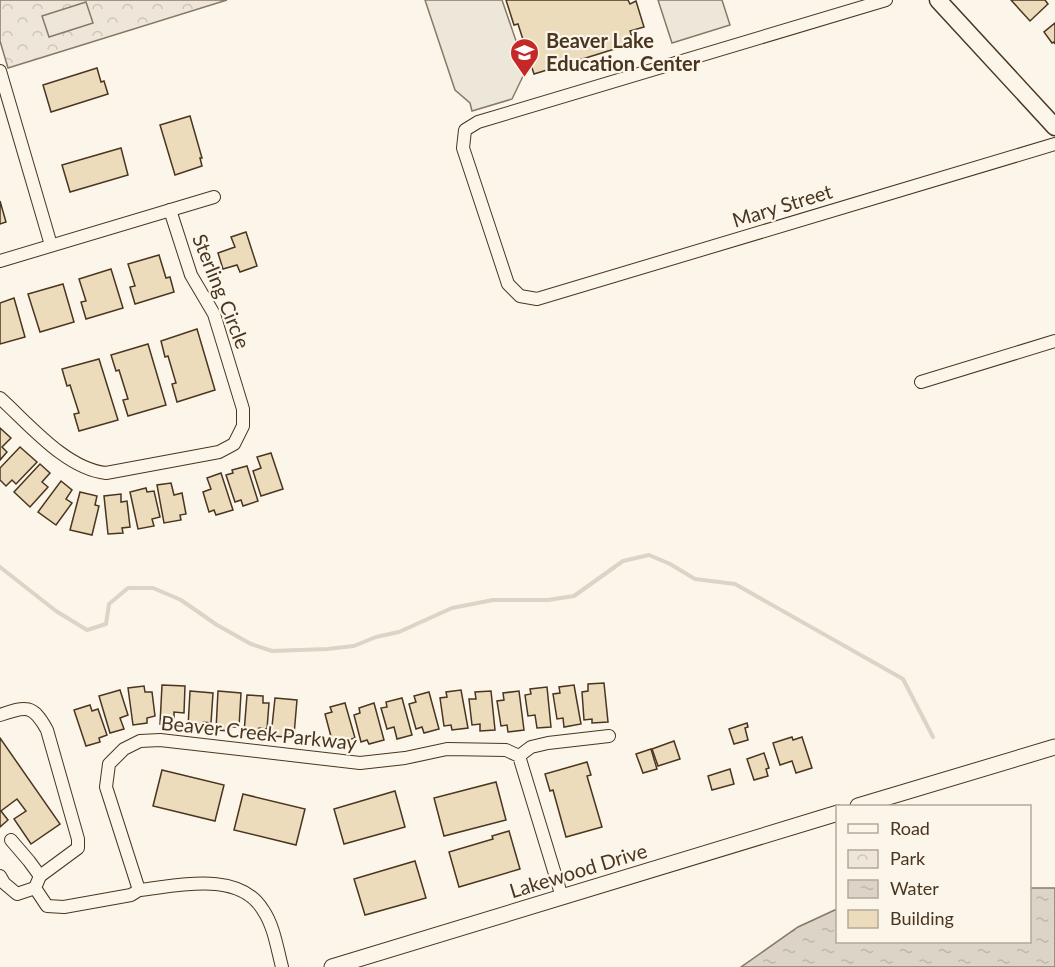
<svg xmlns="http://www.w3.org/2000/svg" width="1055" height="967" font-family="Lato,sans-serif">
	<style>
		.park { fill: url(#park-crowns); stroke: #887966; stroke-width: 1.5 }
		.pitch { fill: #ede6d9; stroke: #887966; stroke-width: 1.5 }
		.parking { fill: #ede7d9; stroke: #887966; stroke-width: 1.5 }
		.water { fill: url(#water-ripples); stroke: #887966; stroke-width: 1.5 }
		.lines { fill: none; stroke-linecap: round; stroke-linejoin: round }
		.stream { stroke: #dcd4c6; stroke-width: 4 }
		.building { fill: #ecdcbc; stroke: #4a3520; stroke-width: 1.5 }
		.minor-casing { stroke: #4a3520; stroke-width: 14 }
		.tertiary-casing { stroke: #4a3520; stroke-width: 17 }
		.secondary-casing { stroke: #4a3520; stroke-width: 19 }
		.minor { stroke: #fbf6e9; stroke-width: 12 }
		.tertiary { stroke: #fbf6e9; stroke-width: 15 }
		.secondary { stroke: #fbf6e9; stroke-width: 16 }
		.labels { text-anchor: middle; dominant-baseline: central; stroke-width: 4.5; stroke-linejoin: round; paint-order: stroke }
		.poi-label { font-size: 20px; font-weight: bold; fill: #4a3520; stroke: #fbf6e9; text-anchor: start }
		.street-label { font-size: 20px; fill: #4a3520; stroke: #fbf6e9 }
	</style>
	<defs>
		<pattern id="park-crowns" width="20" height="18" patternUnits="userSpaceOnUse" patternTransform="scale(1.5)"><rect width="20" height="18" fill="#ede6d9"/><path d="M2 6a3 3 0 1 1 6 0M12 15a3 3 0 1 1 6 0" fill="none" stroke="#cdc6ba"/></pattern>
		<pattern id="water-ripples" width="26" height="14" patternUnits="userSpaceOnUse" patternTransform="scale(1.5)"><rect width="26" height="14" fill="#dcd4c6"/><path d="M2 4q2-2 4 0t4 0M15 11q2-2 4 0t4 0" fill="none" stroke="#beb7aa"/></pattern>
	</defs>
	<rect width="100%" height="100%" fill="#fbf6e9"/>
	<polygon class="park" points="0,0 227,0 8,68 0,41"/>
	<polygon class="pitch" points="86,2 93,23 49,37 42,16"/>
	<g class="parking">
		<polygon points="425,0 502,0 526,70 512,99 472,111 470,103 455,90"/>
		<polygon points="658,0 722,0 730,25 672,43"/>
	</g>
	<polygon class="water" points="1030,888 1055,888 1055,967 741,967 798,927 837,909 838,942 1030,942"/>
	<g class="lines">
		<polyline class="stream" points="0,567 56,611 87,630 106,624 109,604 128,588 153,588 181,600 217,625 251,644 272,651 327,649 354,646 376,637 399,632 452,608 493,600 548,600 574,596 623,561 649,555 670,564 695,579 735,584 903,679 933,737"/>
	</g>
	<g class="building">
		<polygon points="506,0 628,0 630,4 636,1 644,27 630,31 634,43 534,74 518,24 514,25"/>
		<polygon points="1011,0 1045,0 1048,4 1030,21"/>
		<polygon points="1055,23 1055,44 1054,42 1052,43 1044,32"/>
		<polygon points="97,68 101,82 104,81 108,94 51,112 43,85"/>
		<polygon points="190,116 202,158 200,158 202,166 175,175 160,125"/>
		<polygon points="121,148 128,175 70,192 62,165"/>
		<polygon points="0,201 6,222 0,224"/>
		<polygon points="246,232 257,266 240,272 237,265 223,269 218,253 235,247 231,237"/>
		<polygon points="159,255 166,278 170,277 174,292 135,304 130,287 135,286 128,264"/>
		<polygon points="111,269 123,308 86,319 81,302 86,301 79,279"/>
		<polygon points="63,284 74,322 40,332 28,294"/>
		<polygon points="14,298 25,337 0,344 0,303"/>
		<polygon points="197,329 215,390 177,402 172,384 176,383 168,356 165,357 161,341"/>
		<polygon points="148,344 166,405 128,416 123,400 128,399 119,370 116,371 111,355"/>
		<polygon points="99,359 118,420 79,431 74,414 79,413 70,385 67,386 62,369"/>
		<polygon points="0,428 11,438 2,447 7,452 0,460"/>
		<polygon points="20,447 37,462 16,484 12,480 6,486 0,480 0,468"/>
		<polygon points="271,453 283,489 261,496 253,471 261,468 257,457"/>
		<polygon points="40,464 50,473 42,482 48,487 30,507 14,492"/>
		<polygon points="247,466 258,501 243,506 241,500 235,502 226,475 233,473 232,470"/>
		<polygon points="221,473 233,510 216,515 214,510 209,512 203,492 211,489 207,478"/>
		<polygon points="61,481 72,490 66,499 72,503 56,525 38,512"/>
		<polygon points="171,483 174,495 182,493 186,514 180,515 181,520 164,523 157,485"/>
		<polygon points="146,488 147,492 154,491 160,517 152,519 154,526 138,529 130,492"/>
		<polygon points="80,492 97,496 95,505 99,506 92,535 70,530"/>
		<polygon points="121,494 121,502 127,501 130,527 122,528 123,533 108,534 104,496"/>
		<polygon points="604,683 608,722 592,723 592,719 584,720 582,692 588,691 588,684"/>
		<polygon points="162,685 185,686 184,713 174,712 174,725 160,724"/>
		<polygon points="574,685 581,724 564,727 563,718 557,719 553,694 560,693 559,687"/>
		<polygon points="144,686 145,692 152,692 155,716 147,718 147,723 133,725 128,688"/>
		<polygon points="547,687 551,727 537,728 535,715 528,716 525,695 531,694 530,689"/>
		<polygon points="120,690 128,715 120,718 124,729 110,733 99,696"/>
		<polygon points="461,690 468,728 452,730 451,725 444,726 440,698 447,697 446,692"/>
		<polygon points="190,691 213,693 211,723 203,722 202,728 188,727"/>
		<polygon points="218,691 241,693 239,727 230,727 230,731 216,730"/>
		<polygon points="491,691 495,730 480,731 480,724 472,725 469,699 476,699 475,692"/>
		<polygon points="519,691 524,730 508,732 507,725 501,726 497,701 504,700 503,693"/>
		<polygon points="429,692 439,729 424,733 422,727 416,729 409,704 416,702 414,696"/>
		<polygon points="247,695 263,696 263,703 269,703 267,729 259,728 258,734 244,733"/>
		<polygon points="275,698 297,700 294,735 287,734 287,737 271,736"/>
		<polygon points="402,698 412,735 397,739 394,727 387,729 381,708 387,707 386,702"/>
		<polygon points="345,703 355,738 333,744 325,714 332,712 330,707"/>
		<polygon points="374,703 384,740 369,744 367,740 361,742 354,715 360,713 359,708"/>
		<polygon points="90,705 92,711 98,709 107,735 99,738 100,742 86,746 74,710"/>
		<polygon points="747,723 748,727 745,728 748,740 734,744 729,729"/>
		<polygon points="792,737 793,740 802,737 812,768 796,773 792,761 780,765 773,743"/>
		<polygon points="0,738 60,824 31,844 14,819 26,811 17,799 1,811 8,820 0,827"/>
		<polygon points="674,741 680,759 658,766 652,749"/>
		<polygon points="651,749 657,769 643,773 636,754"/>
		<polygon points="764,753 769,768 766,769 768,776 754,780 747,759"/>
		<polygon points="587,762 591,775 587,776 602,827 566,837 553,790 550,791 545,774"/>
		<polygon points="730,769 734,784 712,790 708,776"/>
		<polygon points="162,770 224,785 215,821 153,806"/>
		<polygon points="496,782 506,820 444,836 434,798"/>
		<polygon points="395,791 405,827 344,844 334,809"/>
		<polygon points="243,794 305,809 296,845 234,830"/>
		<polygon points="509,831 520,869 459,887 449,852 493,839 492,836"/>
		<polygon points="415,861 426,898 365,915 354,879"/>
	</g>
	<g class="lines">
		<defs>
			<g id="minor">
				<polyline points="886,0 478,122 465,130 463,148 508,284 520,296 537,299 1055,144"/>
				<polyline points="0,71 51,245"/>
				<polyline points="0,261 214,197"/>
				<polyline points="921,382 1055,341"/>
				<path d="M0 398C29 424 66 469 106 473L219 452 234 444 243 426V409L214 314 191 275 170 210"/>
				<path d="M0 715C26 706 33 704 47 730L78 839V848L40 876 35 888 47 906 64 907 131 895 139 890"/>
				<polyline points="519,756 531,747 548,743 609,736"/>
				<polyline points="11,840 29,861 40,876"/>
				<polyline points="0,876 4,883 17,894 35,888"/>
				<path d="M282 967C277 948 274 926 263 910 239 870 177 886 139 890L106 787 109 764 124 749 140 741 160 740 360 763 405 758 447 749 506 750 519 756 562 897"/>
			</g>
			<g id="tertiary">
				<polyline points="858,806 1055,747"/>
				<polyline points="332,967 838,813"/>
			</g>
			<polyline id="secondary" points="938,0 1055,127"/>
		</defs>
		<use href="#minor" class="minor-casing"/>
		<use href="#tertiary" class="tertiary-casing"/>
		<use href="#secondary" class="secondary-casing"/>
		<use href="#minor" class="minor"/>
		<use href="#tertiary" class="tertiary"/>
		<use href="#secondary" class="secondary"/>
	</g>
	<defs>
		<symbol id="school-pin" viewBox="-11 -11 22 30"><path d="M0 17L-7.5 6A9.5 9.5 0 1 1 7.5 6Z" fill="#c62828" stroke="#fbf6e9"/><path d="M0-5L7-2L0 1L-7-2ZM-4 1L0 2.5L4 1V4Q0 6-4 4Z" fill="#fff"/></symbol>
	</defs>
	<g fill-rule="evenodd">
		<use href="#school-pin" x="508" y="36" width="33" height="45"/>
	</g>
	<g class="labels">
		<g class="poi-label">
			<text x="546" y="40">Beaver Lake<tspan x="546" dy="23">Education Center</tspan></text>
		</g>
		<g class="street-label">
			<text transform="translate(782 205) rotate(-17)">Mary Street</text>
			<text transform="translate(222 291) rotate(68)">Sterling Circle</text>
			<text transform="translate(259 732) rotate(6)">Beaver Creek Parkway</text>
			<text transform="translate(578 870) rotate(-17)">Lakewood Drive</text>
		</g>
	</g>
	<rect x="836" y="805" width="195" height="138" fill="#fbf6e9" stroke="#b4a999" stroke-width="1.5"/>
	<rect x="848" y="824" width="30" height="9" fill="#fbf6e9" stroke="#b4a999" stroke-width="1.5"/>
	<text x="890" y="835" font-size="18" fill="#4a3520">Road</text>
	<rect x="848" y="850" width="30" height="18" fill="url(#park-crowns)" stroke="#b4a999" stroke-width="1.5"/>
	<text x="890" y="865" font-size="18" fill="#4a3520">Park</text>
	<rect x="848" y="880" width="30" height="18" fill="url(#water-ripples)" stroke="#b4a999" stroke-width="1.5"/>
	<text x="890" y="895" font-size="18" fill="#4a3520">Water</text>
	<rect x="848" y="910" width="30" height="18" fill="#ecdcbc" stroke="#b4a999" stroke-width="1.5"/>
	<text x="890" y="925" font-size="18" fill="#4a3520">Building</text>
</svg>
